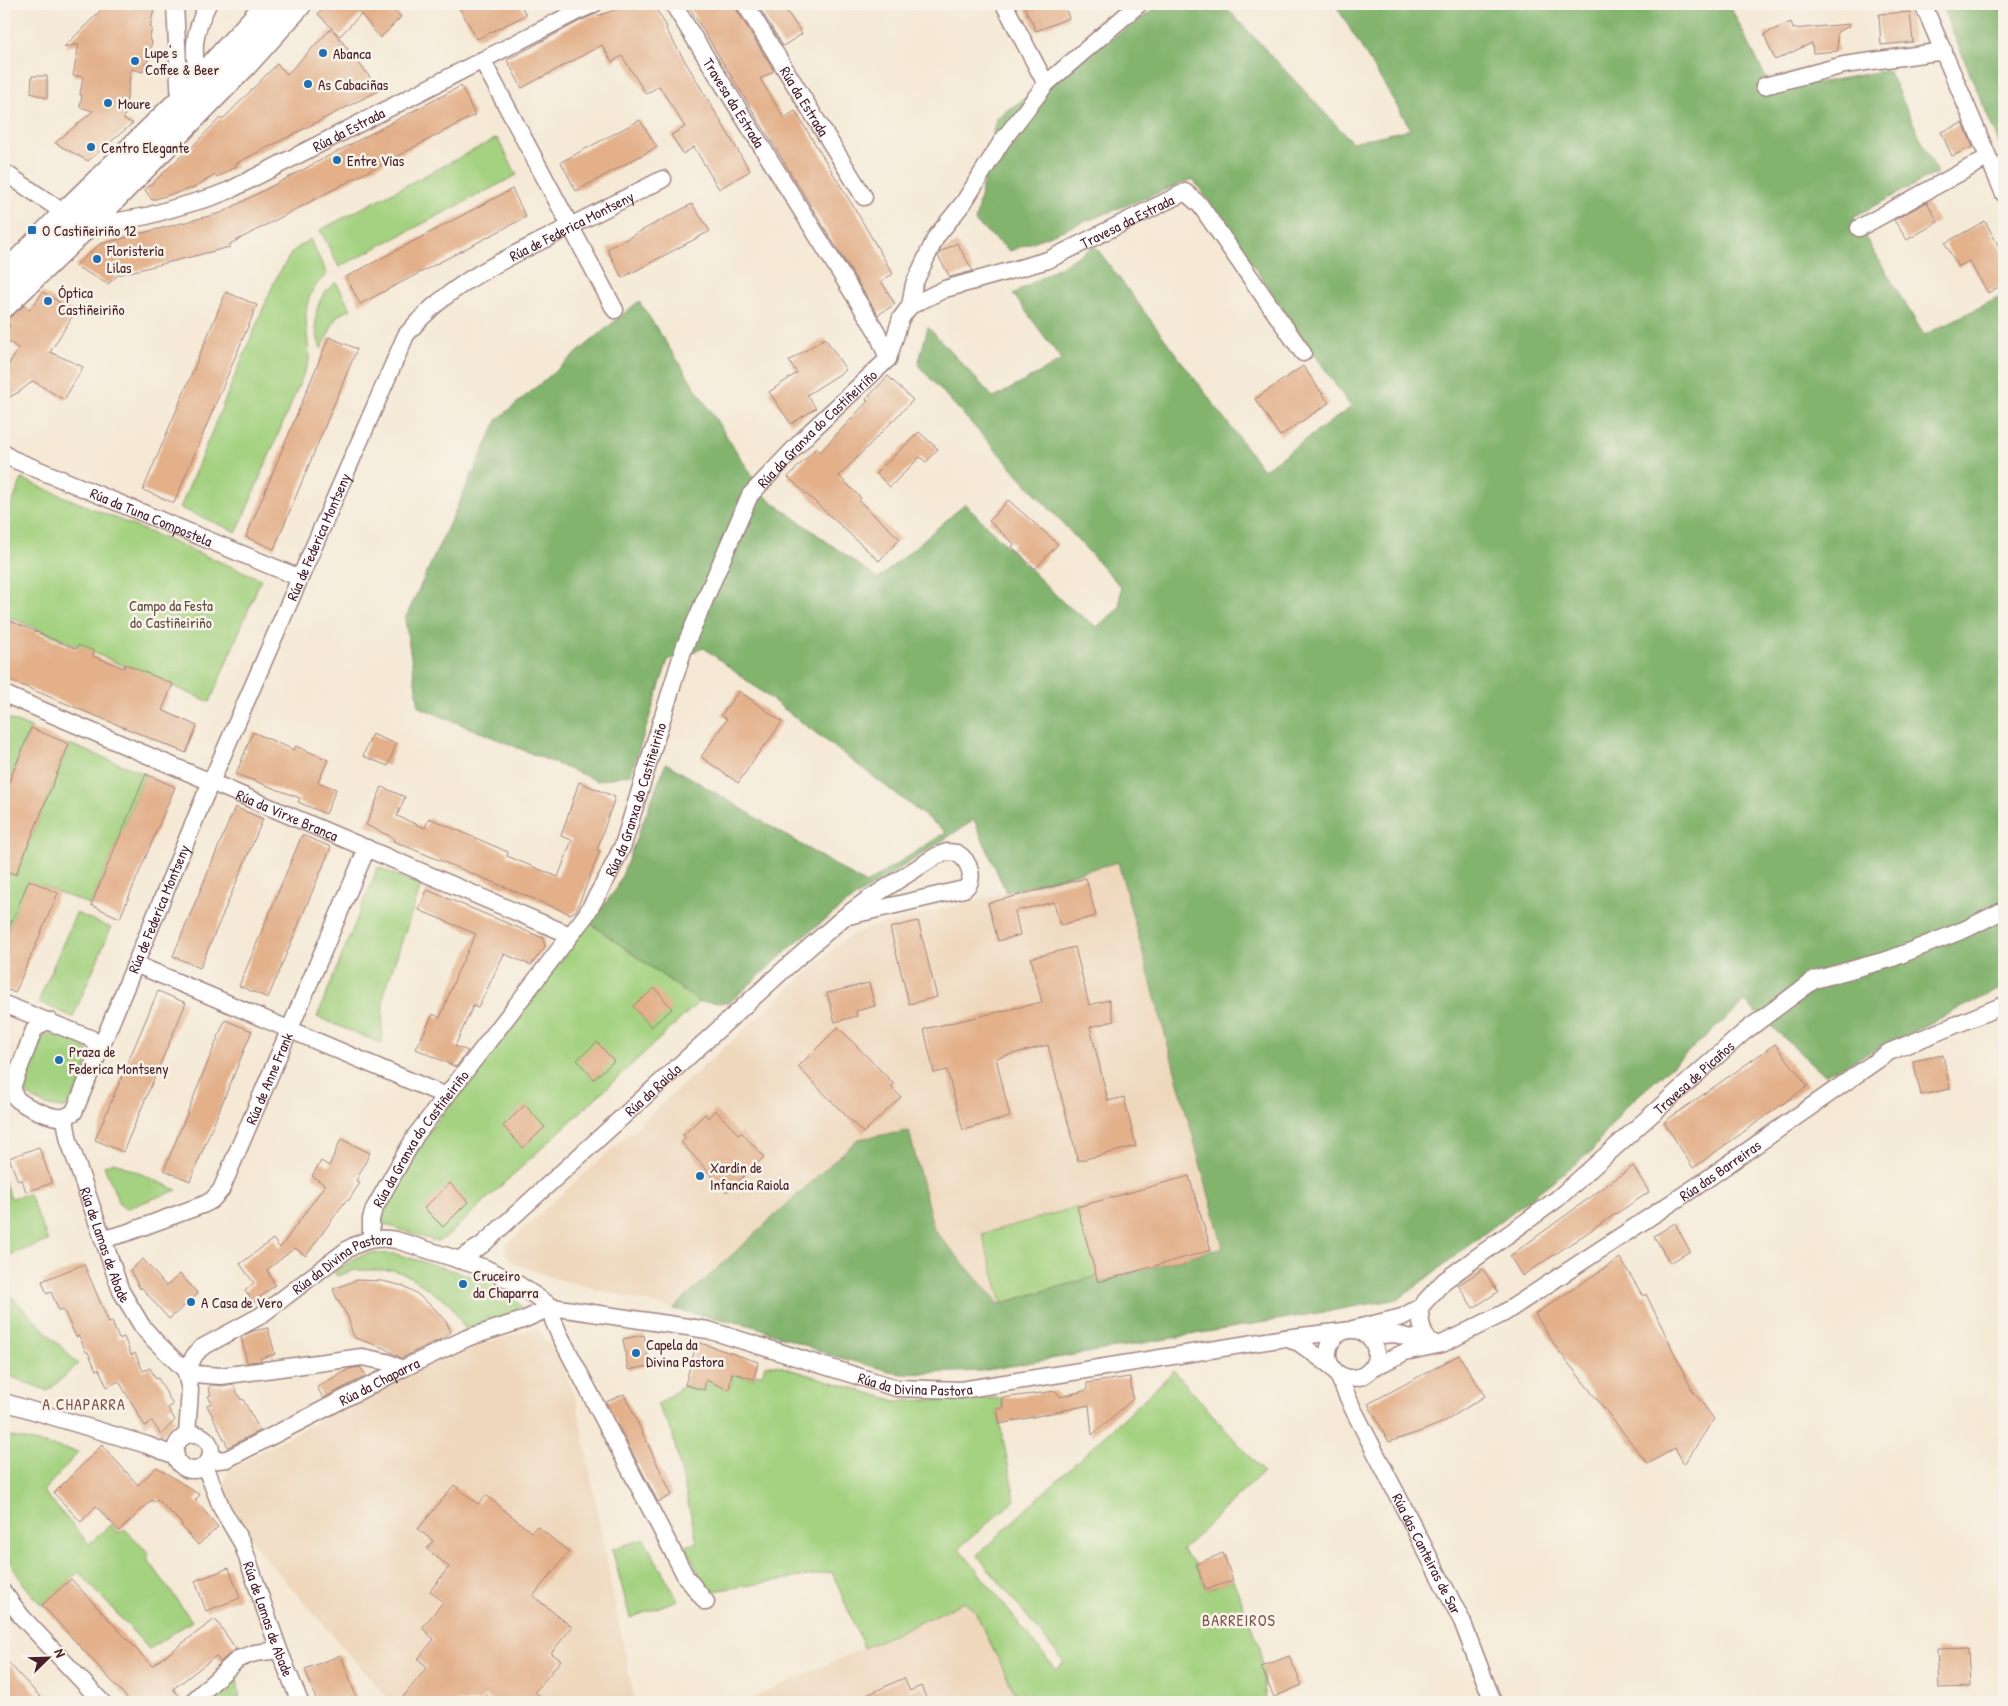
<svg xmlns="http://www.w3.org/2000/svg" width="2008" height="1706" font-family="'Patrick Hand',sans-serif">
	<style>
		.built { fill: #eed7bb }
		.green { fill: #a4d280; stroke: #777856 }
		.forest { fill: #83b46e; stroke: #666a4c }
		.building { fill: #e3b08a }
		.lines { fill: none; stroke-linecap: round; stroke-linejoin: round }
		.street-casing { stroke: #a08480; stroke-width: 19 }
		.primary-casing { stroke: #a08480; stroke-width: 29 }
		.street { stroke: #fff; stroke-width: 16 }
		.primary { stroke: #fff; stroke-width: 26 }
		.poi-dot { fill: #1f6fb2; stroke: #f7f3e8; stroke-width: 2 }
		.labels { text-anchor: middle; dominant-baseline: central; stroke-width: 5; stroke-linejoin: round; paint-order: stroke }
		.poi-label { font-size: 15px; fill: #4a1f2b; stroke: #f7f3e8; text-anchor: start }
		.street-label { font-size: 15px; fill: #4a1f2b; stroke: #f7f3e8 }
		.park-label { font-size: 15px; fill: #604c40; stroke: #f7f3e8 }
		.neighbourhood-label { font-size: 16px; letter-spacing: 1px; fill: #80524c; stroke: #f7f3e8 }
	</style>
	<rect width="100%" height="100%" fill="#f7f3e8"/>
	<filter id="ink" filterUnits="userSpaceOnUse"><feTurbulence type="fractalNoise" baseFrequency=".02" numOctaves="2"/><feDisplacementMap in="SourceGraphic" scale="10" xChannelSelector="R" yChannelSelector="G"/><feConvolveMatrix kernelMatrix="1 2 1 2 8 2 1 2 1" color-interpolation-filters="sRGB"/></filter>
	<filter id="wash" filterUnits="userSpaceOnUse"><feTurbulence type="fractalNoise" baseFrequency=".0096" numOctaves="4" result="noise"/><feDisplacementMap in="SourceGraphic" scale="20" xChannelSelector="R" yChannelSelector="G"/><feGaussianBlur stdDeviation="1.12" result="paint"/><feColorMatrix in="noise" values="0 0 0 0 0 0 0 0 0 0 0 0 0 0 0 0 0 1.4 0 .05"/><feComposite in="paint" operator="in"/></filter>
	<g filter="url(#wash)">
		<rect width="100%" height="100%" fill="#f5e9d6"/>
		<g class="built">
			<polygon points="1118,862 1223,1247 1098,1282 1096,1276 999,1304 934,1230 909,1131 858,1139 673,1309 553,1278 513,1263 506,1254 505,1245 510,1241 841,942 859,931"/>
			<polygon points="537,1328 559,1357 577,1403 612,1590 635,1702 391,1702 261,1553 221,1494 229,1468 443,1356"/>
			<polygon points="964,1602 975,1611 1019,1702 744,1702"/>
		</g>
		<g class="green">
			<polygon points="497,138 517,175 339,267 320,230"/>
			<path d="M310 239 327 274C295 301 309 326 309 361L237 532 180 508 275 280 292 252Z"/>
			<path d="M336 282 351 309 337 316 321 349C312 323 313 299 336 282Z"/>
			<polygon points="22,479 261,579 210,702 4,615 4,523"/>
			<polygon points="4,717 31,728 4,795"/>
			<polygon points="69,744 146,774 91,905 29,881 4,940 4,870 16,875"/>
			<polygon points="378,867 421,886 385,990 383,1003 382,1044 317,1017"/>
			<polygon points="76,913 111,928 73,1017 38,1002"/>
			<polygon points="590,923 699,1002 445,1238 437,1241 432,1240 386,1225 381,1220 380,1214 423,1139"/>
			<path d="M55 1032 80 1042 88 1051C88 1071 78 1093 65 1108 47 1108 37 1102 22 1090 22 1080 31 1049 37 1041 41 1036 49 1034 55 1032Z"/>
			<polygon points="114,1162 177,1190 125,1209 120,1205 104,1166"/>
			<polygon points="4,1182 11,1198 29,1194 48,1241 4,1257"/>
			<polygon points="1077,1207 1097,1276 1002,1303 982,1234"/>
			<polygon points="369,1253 396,1254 481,1279 514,1299 522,1307 513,1313 465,1329 450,1304 409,1276 393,1270 355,1270 337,1276 334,1272 357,1257"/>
			<polygon points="4,1289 78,1364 48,1391 4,1374"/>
			<polygon points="765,1365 776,1365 896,1401 1002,1398 1003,1408 997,1409 1015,1500 959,1548 1056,1670 1064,1662 977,1555 1174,1371 1263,1472 1182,1550 1196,1564 1206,1590 1233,1580 1260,1647 1266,1702 1019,1702 975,1611 964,1602 864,1648 832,1572 707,1592 686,1546 697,1542 672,1432 657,1405 685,1385 703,1389 706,1380 729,1389 732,1373 754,1379 755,1374 762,1375"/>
			<path d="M4 1435 79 1452 43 1491 89 1544 111 1524 118 1533 125 1529 149 1553 147 1558 192 1621 149 1649 79 1572 42 1605C23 1585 13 1572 4 1545Z"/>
			<polygon points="644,1539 678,1600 630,1618 612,1549"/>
			<polygon points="237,1677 240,1702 209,1702"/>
		</g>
		<g class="forest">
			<polygon points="1162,4 1223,4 1352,142 1411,129 1335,4 1729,4 1765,76 1780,90 1888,70 1937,173 1853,217 1924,335 2004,295 2004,987 1824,1075 1745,1002 1624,1108 1592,1151 1399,1299 981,1371 901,1374 830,1355 754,1326 673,1309 858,1139 909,1131 934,1230 999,1304 1097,1276 1099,1282 1223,1247 1118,862 1006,892 974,820 847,903 801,938 729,1003 699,1002 590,923 617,888 666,763 866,884 946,832 704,648 668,660 631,774 598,781 419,707 405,619 498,419 639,301 766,497 878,579 965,504 1065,604 1097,627 1119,608 1121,587 918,365 928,327 994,398 1062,360 1013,294 1095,246 1263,470 1351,407 1193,179 1010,251 975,222 996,118"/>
			<polygon points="1941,4 2004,4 2004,155"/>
		</g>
		<g id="blocks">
			<g class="building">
				<polygon points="107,4 111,9 131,4 155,4 150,28 152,28 149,40 152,41 147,64 145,63 143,72 131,69 124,120 133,123 88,161 55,143 93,111 80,107 82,95 80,95 83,76 73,76 79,44 64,47"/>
				<polygon points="327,4 386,4 401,17 380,38 361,14 340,36 332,29 380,90 235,164 237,166 217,177 215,175 193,188 152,200 145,190 190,148 190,149 220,118 222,120 277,64 287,74 332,28 318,14"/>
				<polygon points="457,4 520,4 526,15 477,39"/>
				<polygon points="633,4 653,4 667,27 666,29 750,171 719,189 694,147 683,154 671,135 685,127 659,86 646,94 622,56 612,62 602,45 522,88 507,60 580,21 596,14 597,16"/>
				<polygon points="687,4 735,4 736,9 774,71 760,79 784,118 795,111 859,216 893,274 881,281 895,304 878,315"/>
				<polygon points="757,4 782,4 802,34 783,46"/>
				<polygon points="1023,4 1064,4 1069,18 1036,31"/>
				<polygon points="1910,12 1913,42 1881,45 1879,14"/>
				<polygon points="1791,22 1793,29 1849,24 1850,26 1837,32 1838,51 1813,53 1812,43 1775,60 1764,34"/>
				<polygon points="32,76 47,76 47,98 31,93"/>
				<polygon points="461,86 475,115 230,244 230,247 118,275 108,284 75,266 100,244 221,213"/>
				<polygon points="640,120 657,147 576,191 561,162"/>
				<polygon points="1963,123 1973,147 1952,156 1941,132"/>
				<polygon points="512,189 526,217 360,304 346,277"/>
				<polygon points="1927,202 1938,222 1907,240 1894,220"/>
				<polygon points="692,204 710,231 622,278 607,249"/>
				<polygon points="1985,221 2004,256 2004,284 1988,293 1969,261 1958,267 1945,243"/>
				<polygon points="957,243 973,271 950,277 938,256 940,252"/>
				<polygon points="43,292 75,312 50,352 83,367 64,400 33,381 19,392 4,400 4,371 19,349 4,338 4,335 10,325 4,321 24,306 30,310"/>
				<polygon points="226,292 257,305 174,503 143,490"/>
				<polygon points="329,337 357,349 274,549 246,537"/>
				<polygon points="825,338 846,370 807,395 816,408 791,424 769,392 797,373 789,361"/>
				<polygon points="1303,366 1329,403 1280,436 1255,399"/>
				<polygon points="888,376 913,400 839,476 861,498 859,501 900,539 879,561 788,477 816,448 820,452 868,401 866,399"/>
				<polygon points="919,432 938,449 926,462 920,457 890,487 876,473"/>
				<polygon points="1008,500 1058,544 1035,569 1012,547 1014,544 989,521"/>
				<polygon points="4,618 76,649 78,645 94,651 93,656 124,668 125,664 173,684 162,710 197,726 186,753 4,678"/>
				<polygon points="739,691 782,722 765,746 764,745 738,783 701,757 727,719 721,715"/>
				<polygon points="31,728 69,744 16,875 4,870 4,795"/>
				<polygon points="253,732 294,750 296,746 328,760 318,782 336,789 326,814 298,802 300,798 236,774"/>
				<polygon points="372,734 396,744 388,766 363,756"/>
				<polygon points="146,774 175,787 120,918 91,905"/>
				<polygon points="579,782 615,797 597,850 600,851 576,911 570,914 393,841 394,838 366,825 382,787 405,797 397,816 425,828 429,818 508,852 507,856 558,877 572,840 561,836"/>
				<polygon points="235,807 263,819 200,968 173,956"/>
				<polygon points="302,835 331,847 268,998 239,986"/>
				<polygon points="1086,878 1096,916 1060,925 1054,902 1015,911 1020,935 998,941 988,903"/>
				<polygon points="29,880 58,893 15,993 4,988 4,940"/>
				<polygon points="427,890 543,938 545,947 531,965 504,954 478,1008 473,1006 455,1046 468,1051 456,1067 416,1049 433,1014 440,1018 458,971 476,934 419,910"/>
				<polygon points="918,921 937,997 909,1004 890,928"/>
				<polygon points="1075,947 1089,1005 1109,1000 1114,1021 1090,1027 1108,1101 1124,1097 1136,1146 1078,1161 1048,1045 996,1058 1010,1117 963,1130 947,1070 934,1073 924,1029 1042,1002 1031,958"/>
				<polygon points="869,983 875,1006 856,1011 857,1016 835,1022 827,993"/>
				<polygon points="655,988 672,1009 651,1027 633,1006"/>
				<polygon points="158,991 186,1003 123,1152 95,1140"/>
				<polygon points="225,1020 252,1031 190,1181 164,1170"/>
				<polygon points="838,1027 894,1084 891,1087 901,1097 863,1133 798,1067"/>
				<polygon points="597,1042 614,1061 594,1079 577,1060"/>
				<polygon points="1775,1044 1808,1086 1693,1168 1664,1122"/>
				<polygon points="1943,1055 1950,1089 1921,1095 1913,1061"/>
				<polygon points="525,1105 545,1127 523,1148 503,1126"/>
				<polygon points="715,1110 739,1135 741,1132 764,1157 727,1192 681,1142 686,1138 683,1135 705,1114 708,1118"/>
				<polygon points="341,1139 370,1153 356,1181 360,1183 348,1201 346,1200 306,1256 295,1248 267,1270 275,1285 254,1302 245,1291 254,1283 240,1264 273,1239 280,1248 325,1185 312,1176 321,1161 329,1166"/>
				<polygon points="39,1147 52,1183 26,1192 22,1179 18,1181 9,1158"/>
				<polygon points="1633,1166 1649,1192 1522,1276 1510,1256"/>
				<polygon points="1189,1176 1211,1250 1098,1282 1077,1207"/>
				<polygon points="450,1183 468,1202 443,1227 424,1208"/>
				<polygon points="1675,1223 1690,1251 1670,1263 1654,1236"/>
				<polygon points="1620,1258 1643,1296 1646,1294 1691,1388 1714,1419 1684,1464 1675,1448 1648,1464 1558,1350 1535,1314"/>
				<polygon points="143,1259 166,1286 180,1274 198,1294 169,1319 141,1287 140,1289 130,1270"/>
				<polygon points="84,1264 109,1323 112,1322 119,1339 124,1337 131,1355 135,1353 143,1371 150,1368 156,1379 158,1378 173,1405 168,1408 175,1420 161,1435 152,1421 145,1426 119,1381 107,1387 99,1369 96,1370 88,1352 86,1352 79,1336 76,1337 63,1309 59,1311 51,1292 47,1294 42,1281"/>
				<polygon points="1483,1269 1498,1292 1473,1308 1458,1285"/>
				<polygon points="357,1280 382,1281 404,1286 416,1293 435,1309 447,1323 451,1332 443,1338 401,1358 384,1348 355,1338 352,1332 348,1317 337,1299 333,1289"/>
				<polygon points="268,1328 275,1354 260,1358 261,1361 247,1362 241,1337 253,1331"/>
				<polygon points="644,1335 649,1366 628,1370 623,1339"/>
				<polygon points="697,1342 758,1362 754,1379 732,1373 729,1390 706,1380 704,1390 685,1385"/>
				<polygon points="1459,1355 1485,1396 1444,1422 1419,1432 1389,1442 1368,1404"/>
				<polygon points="360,1367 366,1376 323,1398 317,1387 349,1369"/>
				<polygon points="1130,1377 1133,1399 1092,1435 1089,1405 1000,1424 997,1409 1003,1408 1002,1398 1056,1391 1060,1397 1087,1390 1087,1383"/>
				<polygon points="233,1384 241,1400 243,1399 260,1431 228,1447 207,1405 212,1403 208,1396 211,1395 208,1388 211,1385 225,1386"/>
				<polygon points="624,1394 672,1495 658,1502 606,1402"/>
				<polygon points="102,1445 138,1485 157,1467 200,1495 195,1500 218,1527 198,1545 181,1526 182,1524 157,1499 154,1502 152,1500 119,1531 96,1506 81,1522 54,1493"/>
				<polygon points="454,1485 478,1504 486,1495 531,1532 537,1526 569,1552 533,1596 572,1627 551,1653 561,1660 535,1692 548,1702 494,1702 485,1695 479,1702 399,1702 427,1667 418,1659 434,1639 422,1628 443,1602 430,1591 449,1567 427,1549 433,1541 418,1529"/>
				<polygon points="1223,1553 1233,1580 1206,1590 1196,1564"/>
				<polygon points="229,1568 240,1598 206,1611 195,1581"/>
				<polygon points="71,1579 152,1666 215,1619 236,1649 220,1662 216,1656 173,1689 182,1699 182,1702 131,1702 42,1605"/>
				<polygon points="1968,1648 1970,1687 1939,1688 1937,1649"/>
				<polygon points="341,1655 358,1702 317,1702 305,1669"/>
				<polygon points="1289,1656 1302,1685 1274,1697 1261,1667"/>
				<polygon points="4,1658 45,1702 4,1702"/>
				<polygon points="904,1678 910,1691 921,1686 928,1702 852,1702"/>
			</g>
		</g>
	</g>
	<g filter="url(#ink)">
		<use href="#blocks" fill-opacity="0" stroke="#a08480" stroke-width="1"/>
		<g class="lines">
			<defs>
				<g id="street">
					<polyline points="175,4 180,103"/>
					<path id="s1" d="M673 4 877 332 888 359"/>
					<path id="s2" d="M745 4 864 197"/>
					<polyline points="1004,4 1046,84"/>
					<polyline points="1923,4 2004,194"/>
					<polyline points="482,60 615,310"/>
					<path d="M198 83C193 50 192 35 208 4"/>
					<polyline points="1764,86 1844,65 1944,51"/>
					<polyline points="4,172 66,214"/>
					<path id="s3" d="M93 218 113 222 147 216 212 197 230 190 576 12 594 4"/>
					<polyline points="1859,228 1987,158"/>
					<path id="s4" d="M910 306 945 289 1048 260 1185 192 1200 205 1303 353"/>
					<path id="s5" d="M4 453 10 458 300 578"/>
					<path id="s6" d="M4 694 570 935"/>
					<polyline points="135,964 446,1096"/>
					<polyline points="4,1004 90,1038 96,1043 98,1052"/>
					<path id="s7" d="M50 1021 43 1023 34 1030 13 1085C13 1090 13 1096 18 1100 26 1107 53 1119 63 1117 67 1117 70 1114 74 1112L204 798 406 335C448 284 496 264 553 235 590 216 626 198 663 179"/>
					<path id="s8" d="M66 1117V1125L69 1141 121 1291 142 1326 155 1341 187 1372 194 1374 221 1376 362 1357 387 1362 402 1369"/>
					<path id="s9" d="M371 1238V1219L374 1209 416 1135 586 915 608 876 623 845 684 648 750 495 811 431 888 359 901 318 910 306 914 284 936 237 964 202 1002 141 1046 84 1139 4"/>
					<path id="s10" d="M104 1239 126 1233 205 1204 212 1200 221 1190 367 848"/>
					<path id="s11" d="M458 1260 482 1245 789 965 844 917 867 900 936 856 947 852 957 853C969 860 977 880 964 889L844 917"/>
					<polyline points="552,1307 553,1320 559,1334 686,1577 706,1602"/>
					<path d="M1420 1307C1420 1321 1421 1330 1430 1342"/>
					<path id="s12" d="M1353 1329 1402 1317 1420 1307 1444 1281 1557 1199 1744 1032 1814 980 1890 959 1966 929 2004 910"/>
					<circle cx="1352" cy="1354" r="24"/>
					<polyline points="1369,1336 1394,1334 1435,1343"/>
					<polyline points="1285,1338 1299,1343 1331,1366"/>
					<polyline points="184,1365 190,1390 187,1435"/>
					<path id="s13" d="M1373 1368 1405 1352 1442 1344 1504 1313 1697 1186 1889 1052 2004 1005"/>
					<path id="s14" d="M187 1372 194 1356 201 1348 260 1316 348 1249C365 1239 377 1237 396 1240L485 1268 516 1283 552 1307 708 1330 896 1388 961 1390 1285 1338 1344 1331"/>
					<path id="s15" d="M1337 1373 1353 1409 1462 1621 1493 1702"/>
					<polyline points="4,1402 147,1445 176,1456"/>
					<circle cx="193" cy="1452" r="18"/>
					<path id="s16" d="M209 1461 227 1459 402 1369 467 1338 523 1320 552 1307"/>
					<path id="s17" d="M205 1466 222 1509 242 1543 279 1650 300 1702"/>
					<polyline points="4,1593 22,1617 102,1702"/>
					<polyline points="192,1702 238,1659 255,1653 279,1650"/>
				</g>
				<g id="primary">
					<polyline points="4,278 66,214 180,103 270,4"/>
					<polyline points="4,304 93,218 244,64 298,4"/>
				</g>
			</defs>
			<use href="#street" class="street-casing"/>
			<use href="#primary" class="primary-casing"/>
			<use href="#street" class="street"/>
			<use href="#primary" class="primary"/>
		</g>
	</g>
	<g class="poi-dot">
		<circle cx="323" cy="53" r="5"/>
		<circle cx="135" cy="61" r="5"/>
		<circle cx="308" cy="84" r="5"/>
		<circle cx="108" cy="103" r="5"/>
		<circle cx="91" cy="147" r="5"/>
		<circle cx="337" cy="160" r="5"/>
		<rect x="27" y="225" width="10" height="10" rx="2.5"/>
		<circle cx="97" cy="259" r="5"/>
		<circle cx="48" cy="301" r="5"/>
		<circle cx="59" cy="1060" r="5"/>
		<circle cx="700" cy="1176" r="5"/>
		<circle cx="463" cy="1284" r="5"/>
		<circle cx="191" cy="1302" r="5"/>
		<circle cx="636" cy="1353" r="5"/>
	</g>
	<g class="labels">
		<g class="poi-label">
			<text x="145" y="52">Lupe's<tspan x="145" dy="17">Coffee &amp; Beer</tspan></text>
			<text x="333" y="53">Abanca</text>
			<text x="318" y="84">As Cabaciñas</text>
			<text x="118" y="103">Moure</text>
			<text x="101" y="147">Centro Elegante</text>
			<text x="347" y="160">Entre Vías</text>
			<text x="42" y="230">O Castiñeiriño 12</text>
			<text x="107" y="250">Floristería<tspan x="107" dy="17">Lilas</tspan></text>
			<text x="58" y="292">Óptica<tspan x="58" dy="17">Castiñeiriño</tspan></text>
			<text x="69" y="1051">Praza de<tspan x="69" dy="17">Federica Montseny</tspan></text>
			<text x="710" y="1167">Xardín de<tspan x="710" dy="17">Infancia Raiola</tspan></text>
			<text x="473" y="1275">Cruceiro<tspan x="473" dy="17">da Chaparra</tspan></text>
			<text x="201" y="1302">A Casa de Vero</text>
			<text x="646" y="1344">Capela da<tspan x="646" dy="17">Divina Pastora</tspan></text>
		</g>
		<g class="street-label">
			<text stroke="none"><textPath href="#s2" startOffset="114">Rúa da Estrada</textPath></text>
			<text stroke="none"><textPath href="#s1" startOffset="116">Travesa da Estrada</textPath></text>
			<text stroke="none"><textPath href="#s3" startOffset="275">Rúa da Estrada</textPath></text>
			<text stroke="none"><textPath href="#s4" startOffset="234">Travesa da Estrada</textPath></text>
			<text stroke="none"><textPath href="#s7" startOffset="1200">Rúa de Federica Montseny</textPath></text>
			<text stroke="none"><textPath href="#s9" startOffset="939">Rúa da Granxa do Castiñeiriño</textPath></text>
			<text stroke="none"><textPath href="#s5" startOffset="161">Rúa da Tuna Compostela</textPath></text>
			<text stroke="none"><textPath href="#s7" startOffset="780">Rúa de Federica Montseny</textPath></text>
			<text stroke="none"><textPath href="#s9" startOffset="519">Rúa da Granxa do Castiñeiriño</textPath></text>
			<text stroke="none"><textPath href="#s6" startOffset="308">Rúa da Virxe Branca</textPath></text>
			<text stroke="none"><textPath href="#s7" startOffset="375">Rúa de Federica Montseny</textPath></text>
			<text stroke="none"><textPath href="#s12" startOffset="429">Travesa de Picaños</textPath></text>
			<text stroke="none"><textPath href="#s10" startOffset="250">Rúa de Anne Frank</textPath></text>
			<text stroke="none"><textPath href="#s11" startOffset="259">Rúa da Raiola</textPath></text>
			<text stroke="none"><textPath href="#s9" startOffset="114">Rúa da Granxa do Castiñeiriño</textPath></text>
			<text stroke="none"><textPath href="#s13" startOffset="402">Rúa das Barreiras</textPath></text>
			<text stroke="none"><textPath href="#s8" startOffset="134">Rúa de Lamas de Abade</textPath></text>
			<text stroke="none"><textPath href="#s14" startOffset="195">Rúa da Divina Pastora</textPath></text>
			<text stroke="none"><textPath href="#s16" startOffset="189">Rúa da Chaparra</textPath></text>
			<text stroke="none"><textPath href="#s14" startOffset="800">Rúa da Divina Pastora</textPath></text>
			<text stroke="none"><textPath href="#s15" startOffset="202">Rúa das Canteiras de Sar</textPath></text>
			<text stroke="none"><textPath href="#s17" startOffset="166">Rúa de Lamas de Abade</textPath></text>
		</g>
		<g class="park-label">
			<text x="171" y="605">Campo da Festa<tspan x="171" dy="17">do Castiñeiriño</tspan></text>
		</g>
		<g class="neighbourhood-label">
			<text x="84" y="1404">A CHAPARRA</text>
			<text x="1239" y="1620">BARREIROS</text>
		</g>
	</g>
	<rect width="2008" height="1706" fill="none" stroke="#f7f3e8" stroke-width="20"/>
	<g transform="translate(48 1658) rotate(67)" stroke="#f7f3e8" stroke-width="4" paint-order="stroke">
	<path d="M0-4L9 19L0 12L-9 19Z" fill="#4a1f2b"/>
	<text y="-8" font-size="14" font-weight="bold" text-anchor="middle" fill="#4a1f2b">N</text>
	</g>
</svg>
